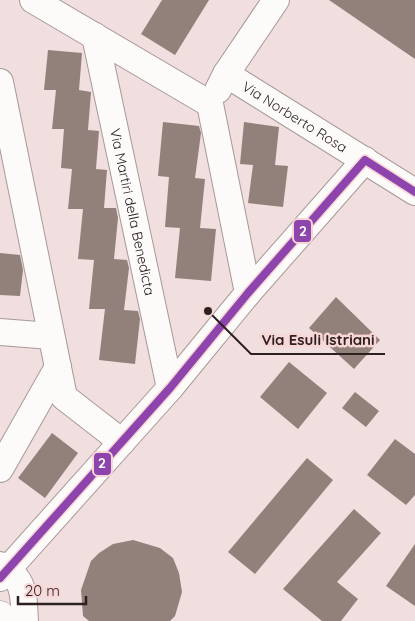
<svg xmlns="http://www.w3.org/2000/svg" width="415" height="621" font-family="Quicksand,sans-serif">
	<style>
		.building { fill: #92807b }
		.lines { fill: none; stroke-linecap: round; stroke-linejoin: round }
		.minor-casing { stroke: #a79999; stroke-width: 28 }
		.tertiary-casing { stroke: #a79999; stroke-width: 29 }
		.minor { stroke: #fdfafa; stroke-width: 26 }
		.tertiary { stroke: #fdfafa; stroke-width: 28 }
		.bus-1-casing { stroke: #f9d6d6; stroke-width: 11 }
		.bus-1 { stroke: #8e44ad; stroke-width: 8 }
		.labels { text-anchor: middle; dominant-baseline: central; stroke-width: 5; stroke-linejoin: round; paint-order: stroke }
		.street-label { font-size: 14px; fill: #2c2020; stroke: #f9d6d6 }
		.leader { fill: none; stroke: #2c2020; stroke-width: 2 }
		.callout-dot { fill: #2c2020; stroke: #f9d6d6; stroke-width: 2 }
		.callout-label { font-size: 15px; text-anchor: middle; font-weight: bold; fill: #2c2020; stroke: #f9d6d6; stroke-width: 5; stroke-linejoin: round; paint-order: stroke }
		.line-badge { stroke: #f9d6d6; stroke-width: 2 }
		.badge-label { font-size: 14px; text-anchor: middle; font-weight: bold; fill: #fff }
	</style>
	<rect width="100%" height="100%" fill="#f1dede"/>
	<g class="building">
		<polygon points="162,0 209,0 175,55 141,34"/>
		<polygon points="329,0 415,0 415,59"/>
		<polygon points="48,50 82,53 79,90 91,92 88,130 99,131 96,169 107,170 104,208 116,208 118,218 114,259 127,260 129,268 124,310 138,311 140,319 135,364 99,360 105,309 89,309 94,260 78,259 83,209 68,209 72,169 61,168 64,129 52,129 56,90 44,90"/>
		<polygon points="163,122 199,126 201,133 195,178 205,179 200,228 216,229 211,281 175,278 180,228 165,227 169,177 158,176"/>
		<polygon points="244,122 279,127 275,165 288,166 283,207 248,203 253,165 240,164"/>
		<polygon points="0,253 20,255 23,270 20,296 0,295"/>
		<polygon points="336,297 380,340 354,369 309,328"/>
		<polygon points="289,362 327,393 298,429 260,397"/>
		<polygon points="355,392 379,411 366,427 342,408"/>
		<polygon points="52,433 78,453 45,498 18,478"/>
		<polygon points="395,439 415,454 415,495 406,505 367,475"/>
		<polygon points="307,458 333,480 255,574 228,552"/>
		<polygon points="354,509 381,533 337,582 358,599 341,621 322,621 283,589"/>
		<polygon points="133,540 160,548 173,558 179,573 182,592 175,616 170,621 89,621 83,616 81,590 91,561 99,553 113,544"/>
		<polygon points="415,544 415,606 386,586"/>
	</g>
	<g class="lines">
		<defs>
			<g id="minor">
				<polyline points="33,0 210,104"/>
				<path id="s1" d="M95 36 170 388"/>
				<path id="s2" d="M226 74 415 192"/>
				<polyline points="0,82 64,397 122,442"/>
				<polyline points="218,90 226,74 276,0"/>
				<polyline points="210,104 248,293"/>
				<polyline points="0,332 51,336"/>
				<polyline points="0,469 58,367"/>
				<path d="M0 565C5 569 12 573 16 578 25 588 24 608 25 621"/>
				<polyline points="0,578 170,388 248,293 365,160"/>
			</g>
			<polyline id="tertiary" points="0,615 0,621"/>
		</defs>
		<use href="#minor" class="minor-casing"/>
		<use href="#tertiary" class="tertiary-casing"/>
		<use href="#minor" class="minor"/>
		<use href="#tertiary" class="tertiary"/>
		<defs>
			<polyline id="bus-1" points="0,578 170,388 248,293 365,160 415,192"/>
		</defs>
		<use href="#bus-1" class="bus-1-casing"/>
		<use href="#bus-1" class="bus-1"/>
	</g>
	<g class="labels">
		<g class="street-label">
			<text stroke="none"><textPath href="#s2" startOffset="81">Via Norberto Rosa</textPath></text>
			<text stroke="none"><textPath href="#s1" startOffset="180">Via Martiri della Benedicta</textPath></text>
		</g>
	</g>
	<path class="leader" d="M208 311L251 354H385"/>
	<circle class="callout-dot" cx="208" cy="311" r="5"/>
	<g class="callout-label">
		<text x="318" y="345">Via Esuli Istriani</text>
	</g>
	<g class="line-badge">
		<rect x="293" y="219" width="19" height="24" rx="5" fill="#8e44ad"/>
		<rect x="93" y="452" width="19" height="24" rx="5" fill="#8e44ad"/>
	</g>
	<g class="badge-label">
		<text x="303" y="236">2</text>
		<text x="102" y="468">2</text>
	</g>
	<path d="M18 596v8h68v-8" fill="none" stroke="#2c2020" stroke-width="2.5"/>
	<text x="25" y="596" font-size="15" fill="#2c2020" stroke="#f9d6d6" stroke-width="4" paint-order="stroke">20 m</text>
</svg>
